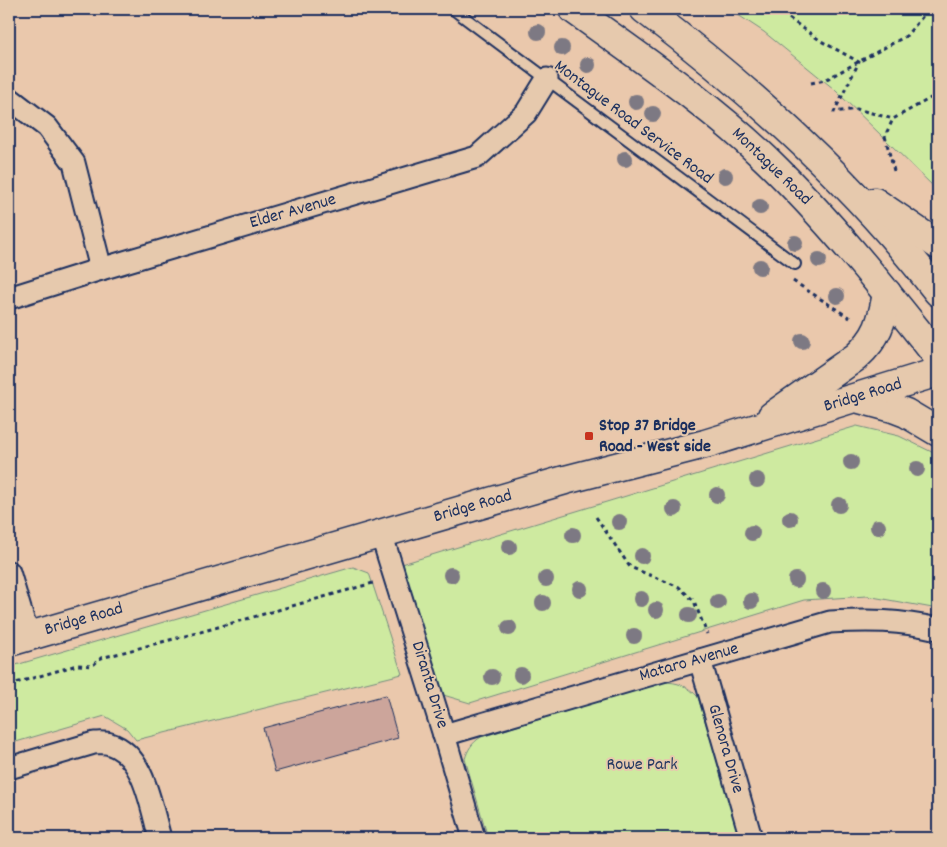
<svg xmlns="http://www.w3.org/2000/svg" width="947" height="847" font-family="Dekko,sans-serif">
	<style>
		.green { fill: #ceeaa0; stroke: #748c7f }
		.building { fill: #cca59b; stroke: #1b2f5e }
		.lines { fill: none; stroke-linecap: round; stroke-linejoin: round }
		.service-casing { stroke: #1b2f5e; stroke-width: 14 }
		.minor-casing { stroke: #1b2f5e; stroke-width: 25 }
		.secondary-casing { stroke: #1b2f5e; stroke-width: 31 }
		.path { stroke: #1b2f5e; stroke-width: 3; stroke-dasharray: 4 4; stroke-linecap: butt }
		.service { stroke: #e6c9ad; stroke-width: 10 }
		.minor { stroke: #e6c9ad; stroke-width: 21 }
		.secondary { stroke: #e6c9ad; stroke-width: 28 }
		.tree { fill: #7d7983 }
		.poi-dot { fill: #c8321e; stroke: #e6c9ad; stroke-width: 2 }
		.labels { text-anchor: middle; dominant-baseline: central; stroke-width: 4; stroke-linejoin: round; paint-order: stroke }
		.street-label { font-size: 18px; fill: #1b2f5e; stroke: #e6c9ad }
		.poi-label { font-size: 18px; font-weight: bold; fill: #1b2f5e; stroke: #e6c9ad; text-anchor: start }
		.park-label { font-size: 18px; fill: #243861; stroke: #e6c9ad }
	</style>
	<rect width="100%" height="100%" fill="#eac8ac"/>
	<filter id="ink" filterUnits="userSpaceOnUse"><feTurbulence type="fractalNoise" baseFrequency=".02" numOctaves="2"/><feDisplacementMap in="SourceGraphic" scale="10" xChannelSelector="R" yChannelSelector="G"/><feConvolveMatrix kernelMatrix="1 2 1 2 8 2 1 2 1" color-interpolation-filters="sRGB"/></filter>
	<g filter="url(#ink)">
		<g class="green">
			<polygon points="729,9 938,9 938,191 834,89 764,32"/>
			<polygon points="857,426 899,436 938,455 938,609 867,596 804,600 470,703 440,694 402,564"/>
			<polygon points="353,567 369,573 402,674 136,740 127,729 105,716 9,744 9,667"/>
			<path d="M663 682C678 682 688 686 698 697L740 838H488L465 759C468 749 472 743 481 737Z"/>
		</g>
		<polygon class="building" points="386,695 398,738 275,772 263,728"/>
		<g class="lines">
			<defs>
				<polyline id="service" points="453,9 795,264"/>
				<g id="minor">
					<polyline points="9,98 47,127 74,163 101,269"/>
					<polyline points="9,298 101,269 477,157 526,113 547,79"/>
					<polyline points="381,533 444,735 474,838"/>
					<polyline points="9,572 28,636"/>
					<polyline points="700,660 751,838"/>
					<path d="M444 735 830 622C870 620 899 620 938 629"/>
					<path d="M9 768 94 743C99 743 105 742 110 744 145 755 151 808 160 838"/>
				</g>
				<g id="secondary">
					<path d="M573 9C639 57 708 103 767 160 829 220 884 289 938 357"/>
					<path d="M644 9C752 91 855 184 938 292"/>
					<polyline points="875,202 938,245"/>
					<polyline points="856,398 893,408 906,413 938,432"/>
					<path d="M772 416 856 357C878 337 882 322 887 293"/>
					<polyline points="9,642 565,480 705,444 938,372"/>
				</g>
			</defs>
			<use href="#service" class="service-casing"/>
			<use href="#minor" class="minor-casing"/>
			<use href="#secondary" class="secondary-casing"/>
			<g class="path">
				<polyline points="776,9 821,41 859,62 834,112 857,109 893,119"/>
				<polyline points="811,83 825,80 906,36 929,9"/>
				<polyline points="894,171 885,136 893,119 938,94"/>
				<polyline points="793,281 853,320"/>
				<polyline points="596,517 630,567 679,587 694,601 707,634"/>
				<polyline points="9,685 77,665 92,666 101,658 204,631 373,583"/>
			</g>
			<use href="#service" class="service"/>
			<use href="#minor" class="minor"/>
			<use href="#secondary" class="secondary"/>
		</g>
		<g class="tree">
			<circle cx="538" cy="32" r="8"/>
			<circle cx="562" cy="48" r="8"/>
			<circle cx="588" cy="65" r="8"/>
			<circle cx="636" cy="102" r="8"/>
			<circle cx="653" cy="114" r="8"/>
			<circle cx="625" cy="159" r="8"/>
			<circle cx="725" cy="176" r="8"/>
			<circle cx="760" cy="207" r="8"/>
			<circle cx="795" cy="243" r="8"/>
			<circle cx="819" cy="260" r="8"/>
			<circle cx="760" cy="267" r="8"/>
			<circle cx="837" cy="296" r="8"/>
			<circle cx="802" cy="341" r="8"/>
			<circle cx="851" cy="462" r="8"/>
			<circle cx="917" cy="469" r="8"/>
			<circle cx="757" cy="480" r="8"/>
			<circle cx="717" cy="495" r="8"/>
			<circle cx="839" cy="505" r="8"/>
			<circle cx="674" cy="509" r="8"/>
			<circle cx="790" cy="519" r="8"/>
			<circle cx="619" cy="522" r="8"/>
			<circle cx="878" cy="527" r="8"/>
			<circle cx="752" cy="533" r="8"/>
			<circle cx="573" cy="535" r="8"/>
			<circle cx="509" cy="547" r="8"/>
			<circle cx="642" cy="556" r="8"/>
			<circle cx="451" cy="575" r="8"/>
			<circle cx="546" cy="579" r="8"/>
			<circle cx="796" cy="580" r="8"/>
			<circle cx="580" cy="589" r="8"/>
			<circle cx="823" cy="591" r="8"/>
			<circle cx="641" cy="599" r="8"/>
			<circle cx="751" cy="601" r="8"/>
			<circle cx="718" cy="602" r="8"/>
			<circle cx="543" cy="603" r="8"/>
			<circle cx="656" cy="610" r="8"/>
			<circle cx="689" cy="615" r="8"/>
			<circle cx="509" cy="628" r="8"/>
			<circle cx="634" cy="636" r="8"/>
			<circle cx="521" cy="675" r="8"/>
			<circle cx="492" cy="677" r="8"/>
		</g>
	</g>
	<rect class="poi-dot" x="584" y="431" width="10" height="10" rx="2.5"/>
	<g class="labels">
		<g class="street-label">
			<text transform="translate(633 123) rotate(37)">Montague Road Service Road</text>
			<text transform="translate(771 167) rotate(44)">Montague Road</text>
			<text transform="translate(293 212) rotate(-16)">Elder Avenue</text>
			<text transform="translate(863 396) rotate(-17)">Bridge Road</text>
			<text transform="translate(473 507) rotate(-16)">Bridge Road</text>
			<text transform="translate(84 620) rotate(-16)">Bridge Road</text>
			<text transform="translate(689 663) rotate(-16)">Mataro Avenue</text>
			<text transform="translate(429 685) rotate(73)">Diranta Drive</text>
			<text transform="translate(725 749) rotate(74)">Glenora Drive</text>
		</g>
		<g class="poi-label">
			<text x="599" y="426">Stop 37 Bridge<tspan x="599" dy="21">Road - West side</tspan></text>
		</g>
		<g class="park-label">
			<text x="642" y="765">Rowe Park</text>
		</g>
	</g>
	<rect width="947" height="847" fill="none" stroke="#e6c9ad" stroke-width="30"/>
	<rect x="15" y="15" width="917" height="817" fill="none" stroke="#1b2f5e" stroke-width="2" filter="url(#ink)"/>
</svg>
